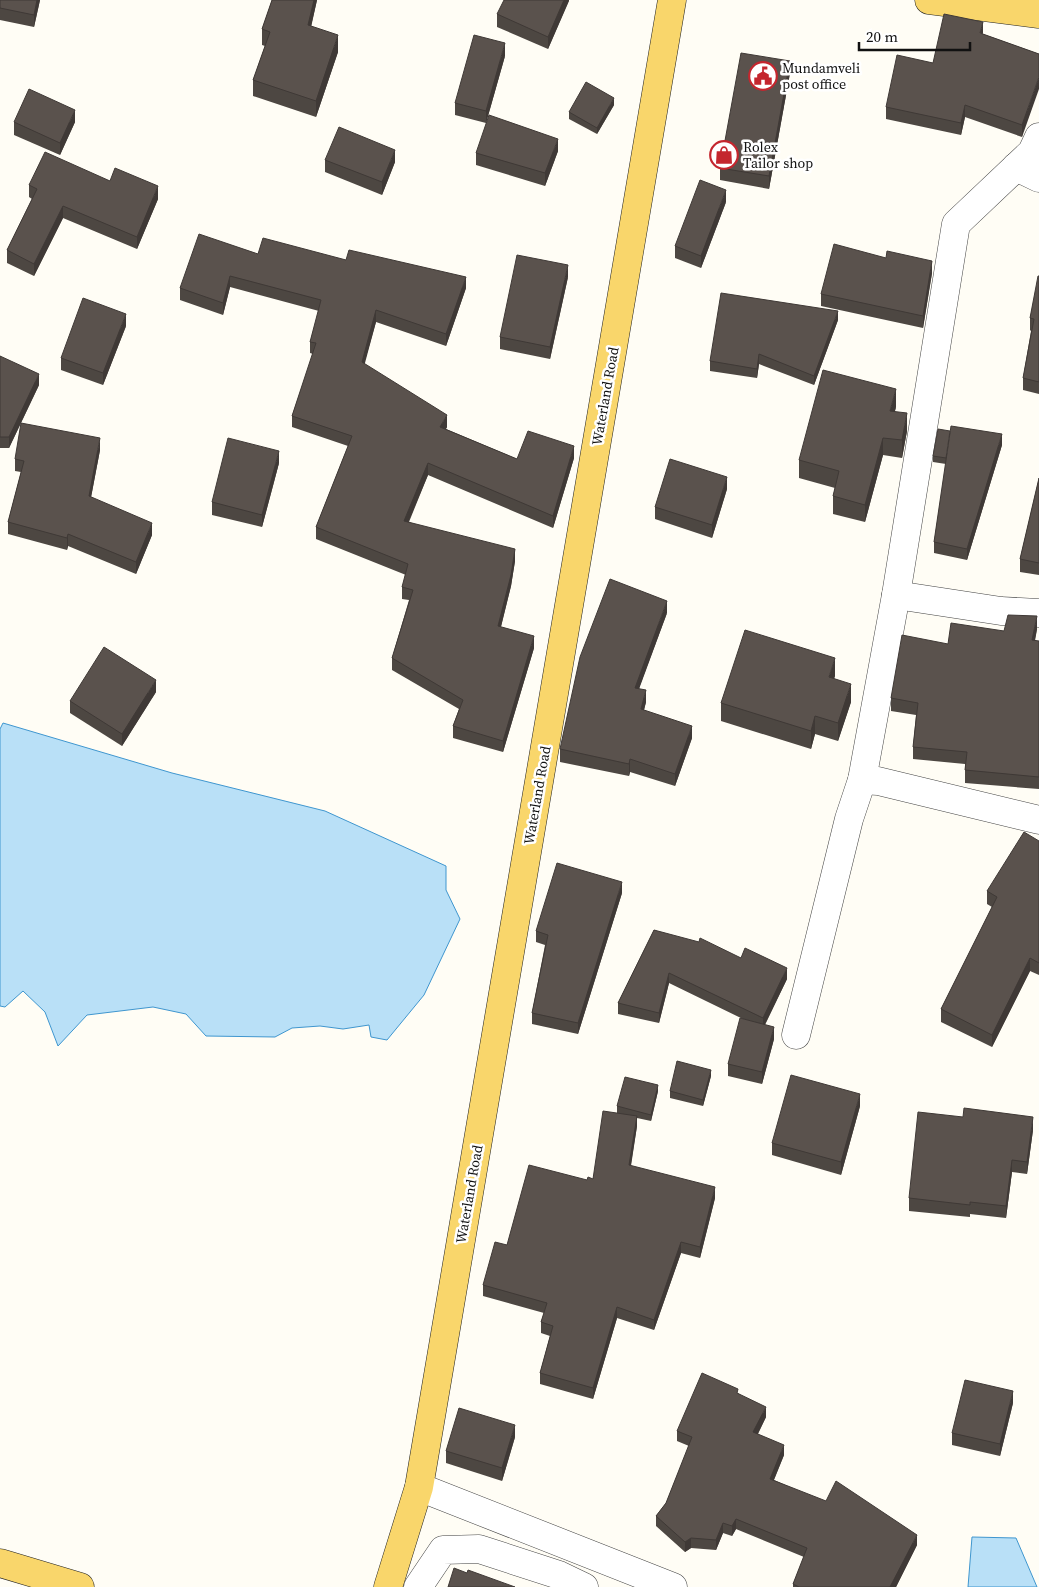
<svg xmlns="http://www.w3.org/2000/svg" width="1039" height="1587" font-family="'Source Serif 4',serif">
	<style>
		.water { fill: #b9e0f7; stroke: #3f96cf }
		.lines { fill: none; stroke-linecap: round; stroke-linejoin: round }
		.minor-casing { stroke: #444; stroke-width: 29 }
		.major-casing { stroke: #222; stroke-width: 29 }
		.minor { stroke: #fff; stroke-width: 28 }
		.major { stroke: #f9d66b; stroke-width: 28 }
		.wall { fill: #4d4742 }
		.shaded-wall { fill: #3f3936 }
		.building { fill: #5a524d; stroke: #3f3936 }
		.labels { text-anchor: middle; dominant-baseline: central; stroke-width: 5; stroke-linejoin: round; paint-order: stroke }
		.poi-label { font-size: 14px; fill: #111; stroke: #fff; text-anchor: start }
		.street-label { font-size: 14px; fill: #111; stroke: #fff }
	</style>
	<rect width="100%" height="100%" fill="#fffdf5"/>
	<g class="water">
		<polygon points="3,723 172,773 325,811 446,866 446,890 460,919 424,995 387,1040 371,1037 369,1025 343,1029 320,1026 292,1028 275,1037 206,1036 186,1014 153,1007 87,1015 58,1046 45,1012 23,991 5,1007 0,1006 0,729"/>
		<polygon points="972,1537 1016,1538 1037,1587 968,1587"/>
	</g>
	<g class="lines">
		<defs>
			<g id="minor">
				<polyline points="1039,137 1032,152 956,224 896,595 862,780 878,781 1039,820"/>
				<polyline points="1016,167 1039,178"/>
				<polyline points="896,595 1001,611 1039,613"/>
				<polyline points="796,1035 849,819 862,780"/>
				<polyline points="419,1487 673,1587"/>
				<polyline points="418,1587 443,1550 479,1549 559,1575 584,1587"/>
			</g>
			<g id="major">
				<polyline points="929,0 1039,14"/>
				<polyline points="0,1563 80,1587"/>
				<polyline points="388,1587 419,1487 672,0"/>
			</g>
		</defs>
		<use href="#minor" class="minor-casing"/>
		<use href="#major" class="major-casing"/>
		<use href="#minor" class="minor"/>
		<use href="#major" class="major"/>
	</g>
	<g class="wall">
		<polygon points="0,0 40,0 34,27 0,20"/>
		<polygon points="272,0 317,0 311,26 338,52 316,117 253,96 253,80 265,46 262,45 262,29"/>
		<polygon points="569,0 548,49 497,27 497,14"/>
		<polygon points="983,34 1039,54 1022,137 965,117 961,135 886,119 886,107 933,63"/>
		<polygon points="505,56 486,123 455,115 455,103"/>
		<polygon points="790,73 769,189 720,180 720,168"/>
		<polygon points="614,105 597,134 569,119 569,112"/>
		<polygon points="14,122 75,122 60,155 14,135"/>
		<polygon points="558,151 545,186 476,165 476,153"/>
		<polygon points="325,160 395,162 382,195 325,172"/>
		<polygon points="110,181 158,199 137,249 63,218 34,276 7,263 7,250 32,199 29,197 29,185"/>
		<polygon points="726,202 701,268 675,258 675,246"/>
		<polygon points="258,254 346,260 466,288 446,346 376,322 364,364 447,427 446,429 517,459 574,458 553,528 428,475 409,522 515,561 511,586 501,627 534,648 503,752 453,738 453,726 459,709 392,670 392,658 409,600 402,599 402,587 406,575 316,539 316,527 348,446 292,427 292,416 313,354 310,353 310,342 319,311 230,287 223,315 180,300 180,288"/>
		<polygon points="886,258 932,273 923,328 821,306 821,294"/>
		<polygon points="1039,276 1039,394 1023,390 1023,378 1031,331 1030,330 1030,318"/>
		<polygon points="568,277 550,359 500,349 500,337"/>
		<polygon points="838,320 814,385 759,364 757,378 710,371 710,361"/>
		<polygon points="126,326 103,385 61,370 61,358"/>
		<polygon points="0,356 39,385 9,448 0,448"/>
		<polygon points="896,407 895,411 907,431 902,458 883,455 865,522 833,514 833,496 835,488 799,478 799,460"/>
		<polygon points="1002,445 967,560 934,553 934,542 946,464 933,462 933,456"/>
		<polygon points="100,450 91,497 152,535 136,574 68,546 67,550 8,534 8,522 21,472 15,471 15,459"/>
		<polygon points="279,463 262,527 212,515 212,502"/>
		<polygon points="1039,478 1039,575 1020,572 1020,559"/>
		<polygon points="727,489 712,538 655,519 655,507"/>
		<polygon points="667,613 639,688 646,702 644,710 692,738 675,786 630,772 629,776 560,762 560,749"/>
		<polygon points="1037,629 1035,641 1039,641 1039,789 965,783 965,764 913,759 913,747 916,715 891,711 891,698 948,644 1004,631"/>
		<polygon points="835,676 834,678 851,702 838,741 815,734 811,749 721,721 721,703"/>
		<polygon points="156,692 122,746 70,713 70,701"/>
		<polygon points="1039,841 1039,975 1030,971 992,1047 941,1022 941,1009 992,907 987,904 987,891"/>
		<polygon points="622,893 578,1034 532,1024 532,1013 545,945 536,942 536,931"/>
		<polygon points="654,930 741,958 787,979 765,1025 774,1039 762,1084 728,1076 728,1064 745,1020 669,983 659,1023 618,1014 618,1003"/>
		<polygon points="711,1076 703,1106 670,1098 670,1091"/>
		<polygon points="658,1091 651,1121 637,1118 637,1126 631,1166 715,1198 700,1258 681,1253 654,1330 617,1318 593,1399 540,1384 540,1373 550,1336 541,1333 541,1322 544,1313 483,1296 483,1285 507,1245 587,1180 593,1179 617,1113 617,1106"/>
		<polygon points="860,1106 841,1175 772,1155 772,1143"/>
		<polygon points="1033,1130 1027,1174 1012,1172 1006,1218 970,1214 970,1217 909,1211 909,1198"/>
		<polygon points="738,1393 766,1417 758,1434 784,1455 774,1480 917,1545 896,1587 793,1587 793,1584 804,1557 736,1529 732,1536 723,1533 716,1550 691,1548 685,1552 656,1526 656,1516 666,1503 689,1446 677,1441 677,1431"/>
		<polygon points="1013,1403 1000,1456 952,1445 952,1433"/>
		<polygon points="515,1437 502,1481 446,1463 446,1451"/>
	</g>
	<g class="shaded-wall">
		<polygon points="37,0 40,0 34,27 34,15"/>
		<polygon points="314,0 317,0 308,41 308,25"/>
		<polygon points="564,0 569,0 569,1 548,49 548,37"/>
		<polygon points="983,22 983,34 980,33"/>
		<polygon points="338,35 338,52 316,117 316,101"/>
		<polygon points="505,43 505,56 486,123 486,111"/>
		<polygon points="790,61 790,73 769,189 769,176"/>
		<polygon points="1039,77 1039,89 1022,137 1022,125"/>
		<polygon points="614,98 614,105 597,134 597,128"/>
		<polygon points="965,105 965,117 961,135 961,123"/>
		<polygon points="75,110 75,122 60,155 60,143"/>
		<polygon points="558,139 558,151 545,186 545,173"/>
		<polygon points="395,150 395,162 382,195 382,182"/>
		<polygon points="158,186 158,199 137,249 137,237"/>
		<polygon points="726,190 726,202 701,268 701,256"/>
		<polygon points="63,206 63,218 34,276 34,264"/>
		<polygon points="932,261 932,273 923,328 923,316"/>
		<polygon points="568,265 568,277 550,359 550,347"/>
		<polygon points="230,276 230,287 223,315 223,303"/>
		<polygon points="466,277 466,288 446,346 446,334"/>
		<polygon points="376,310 376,322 362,374 362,362"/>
		<polygon points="838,311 838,320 814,385 814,376"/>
		<polygon points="126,314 126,326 103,385 103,373"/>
		<polygon points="759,354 759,364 757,378 757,369"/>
		<polygon points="39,374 39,385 9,448 9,437"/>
		<polygon points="896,389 896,407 890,428 890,411"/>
		<polygon points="907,413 907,431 902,458 902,440"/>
		<polygon points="447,415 447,427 440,438 440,427"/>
		<polygon points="1002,434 1002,445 967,560 967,549"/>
		<polygon points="100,438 100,450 89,508 89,496"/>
		<polygon points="883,438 883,455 865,522 865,505"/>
		<polygon points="574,446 574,458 553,528 553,516"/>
		<polygon points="279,451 279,463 262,527 262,515"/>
		<polygon points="428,463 428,475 404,532 404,521"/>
		<polygon points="727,477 727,489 712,538 712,525"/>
		<polygon points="152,523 152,535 136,574 136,562"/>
		<polygon points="68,534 68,546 67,550 67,538"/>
		<polygon points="515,549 515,561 511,586 498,638 498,626"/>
		<polygon points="667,601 667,613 635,700 635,688"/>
		<polygon points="1037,616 1037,629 1032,653 1032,640"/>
		<polygon points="534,636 534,648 503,752 503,741"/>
		<polygon points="835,658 835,676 829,694 829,677"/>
		<polygon points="156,680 156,692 122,746 122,734"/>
		<polygon points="851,684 851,702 838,741 838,723"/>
		<polygon points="646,690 646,702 641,721 641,709"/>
		<polygon points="815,716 815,734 811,749 811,731"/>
		<polygon points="692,726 692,738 675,786 675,774"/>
		<polygon points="630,759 630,772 629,776 629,764"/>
		<polygon points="622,882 622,893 578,1034 578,1023"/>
		<polygon points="1030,958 1030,971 992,1047 992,1035"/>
		<polygon points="787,968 787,979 763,1028 763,1018"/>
		<polygon points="669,973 669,983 659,1023 659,1013"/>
		<polygon points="774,1027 774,1039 762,1084 762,1072"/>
		<polygon points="711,1070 711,1076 703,1106 703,1100"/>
		<polygon points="658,1085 658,1091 651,1121 651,1115"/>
		<polygon points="860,1094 860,1106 841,1175 841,1162"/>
		<polygon points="637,1116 637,1126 629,1176 629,1165"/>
		<polygon points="1033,1117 1033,1130 1027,1174 1027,1162"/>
		<polygon points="1012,1160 1012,1172 1006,1218 1006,1206"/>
		<polygon points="715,1187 715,1198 700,1258 700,1247"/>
		<polygon points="681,1242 681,1253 654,1330 654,1320"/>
		<polygon points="617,1307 617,1318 593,1399 593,1388"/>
		<polygon points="1013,1391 1013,1403 1000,1456 1000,1444"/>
		<polygon points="766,1407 766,1417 753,1443 753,1432"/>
		<polygon points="515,1425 515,1437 502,1481 502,1468"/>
		<polygon points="784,1445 784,1455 770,1489 770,1479"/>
		<polygon points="736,1519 736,1529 732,1536 732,1526"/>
		<polygon points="723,1523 723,1533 716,1550 716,1540"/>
		<polygon points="917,1535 917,1545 896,1587 890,1587"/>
		<polygon points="691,1538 691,1548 685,1552 685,1542"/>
	</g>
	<g class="building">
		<polygon points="0,0 37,0 34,15 0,8"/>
		<polygon points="272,0 314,0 308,25 338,35 316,101 253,80 270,32 262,29"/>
		<polygon points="504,0 564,0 548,37 497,14"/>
		<polygon points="944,14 983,22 980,33 1039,54 1039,77 1022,125 965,105 961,123 886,107 897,55 933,63"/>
		<polygon points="474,35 505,43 486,111 455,103"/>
		<polygon points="741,53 790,61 769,176 720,168"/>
		<polygon points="586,82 614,98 597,128 569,112"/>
		<polygon points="29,89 75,110 60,143 14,122"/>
		<polygon points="489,115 558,139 545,173 476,153"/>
		<polygon points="339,127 395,150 382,182 325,160"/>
		<polygon points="45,152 110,181 115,168 158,186 137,237 63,206 34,264 7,250 37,189 29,185"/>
		<polygon points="700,180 726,190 701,256 675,246"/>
		<polygon points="199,234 258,254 263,238 346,260 349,250 466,277 446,334 376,310 362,362 447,415 440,427 517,459 528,431 574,446 553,516 428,463 404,521 515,549 511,575 498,626 534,636 503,741 453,726 463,700 392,658 413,590 402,587 408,564 316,527 352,436 292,416 316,343 310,342 321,300 230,276 223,303 180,288"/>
		<polygon points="834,244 886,258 887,251 932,261 923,316 821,294"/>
		<polygon points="517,255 568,265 550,347 500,337"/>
		<polygon points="1038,276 1039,276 1039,382 1023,378 1034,319 1030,318"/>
		<polygon points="721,293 838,311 814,376 759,354 757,369 710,361"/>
		<polygon points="83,298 126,314 103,373 61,358"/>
		<polygon points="0,356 39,374 9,437 0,437"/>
		<polygon points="823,370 896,389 890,411 907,413 902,440 883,438 865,505 833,496 839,471 799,460"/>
		<polygon points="21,423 100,438 89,496 152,523 136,562 68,534 67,538 8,522 24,461 15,459"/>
		<polygon points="951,426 1002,434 967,549 934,542"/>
		<polygon points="938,429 950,431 946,458 933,456"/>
		<polygon points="228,438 279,451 262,515 212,502"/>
		<polygon points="670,459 727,477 712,525 655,507"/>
		<polygon points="1039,478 1039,563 1020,559"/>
		<polygon points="610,579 667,601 635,688 646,690 641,709 692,726 675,774 630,759 629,764 560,749 580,657"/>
		<polygon points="1008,615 1037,616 1032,640 1039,641 1039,777 965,770 967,752 913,747 918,703 891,698 902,635 948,644 951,623 1004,631"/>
		<polygon points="745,630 835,658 829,677 851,684 838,723 815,716 811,731 721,703"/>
		<polygon points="104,647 156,680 122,734 70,701"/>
		<polygon points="1024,832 1039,841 1039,963 1030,958 992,1035 941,1009 997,897 987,891"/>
		<polygon points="557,863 622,882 578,1023 532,1013 548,935 536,931"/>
		<polygon points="654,930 699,942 700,938 741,958 745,948 787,968 763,1018 669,973 659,1013 618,1003"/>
		<polygon points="740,1018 774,1027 762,1072 728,1064"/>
		<polygon points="677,1061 711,1070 703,1100 670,1091"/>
		<polygon points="791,1075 860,1094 841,1162 772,1143"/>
		<polygon points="625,1077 658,1085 651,1115 617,1106"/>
		<polygon points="964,1108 1033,1117 1027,1162 1012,1160 1006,1206 970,1202 970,1205 909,1198 918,1112 963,1117"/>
		<polygon points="603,1111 637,1116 629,1165 715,1187 700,1247 681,1242 654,1320 617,1307 593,1388 540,1373 553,1326 541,1322 547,1303 483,1285 495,1242 507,1245 529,1165 587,1180 588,1177 593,1179"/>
		<polygon points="702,1373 738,1389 737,1393 766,1407 753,1432 784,1445 770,1479 826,1501 836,1481 917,1535 890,1587 799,1587 793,1584 807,1548 736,1519 732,1526 723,1523 716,1540 691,1538 685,1542 656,1516 666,1503 692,1437 677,1431"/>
		<polygon points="965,1380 1013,1391 1000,1444 952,1433"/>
		<polygon points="459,1408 515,1425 502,1468 446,1451"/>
		<polygon points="454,1568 467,1573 468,1570 515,1587 448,1587"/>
	</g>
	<defs>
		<symbol id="civic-ring" viewBox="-11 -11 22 22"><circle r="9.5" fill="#fff" stroke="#c4262e" stroke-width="1.5"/><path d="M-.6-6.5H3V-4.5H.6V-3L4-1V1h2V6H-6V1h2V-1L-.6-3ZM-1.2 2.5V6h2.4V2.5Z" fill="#c4262e"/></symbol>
		<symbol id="shop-ring" viewBox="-11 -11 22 22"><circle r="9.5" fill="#fff" stroke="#c4262e" stroke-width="1.5"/><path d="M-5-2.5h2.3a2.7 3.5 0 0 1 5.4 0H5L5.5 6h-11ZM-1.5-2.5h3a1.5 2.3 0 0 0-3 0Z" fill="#c4262e"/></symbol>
	</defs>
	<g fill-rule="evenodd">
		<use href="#civic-ring" x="747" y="60" width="32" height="32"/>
		<use href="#shop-ring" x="708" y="139" width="32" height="32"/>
	</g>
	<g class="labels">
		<g class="poi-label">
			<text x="782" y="68">Mundamveli<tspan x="782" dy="16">post office</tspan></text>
			<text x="743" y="147">Rolex<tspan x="743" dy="16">Tailor shop</tspan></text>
		</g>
		<g class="street-label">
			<text transform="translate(605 396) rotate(-80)">Waterland Road</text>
			<text transform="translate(537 795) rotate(-80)">Waterland Road</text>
			<text transform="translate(469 1194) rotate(-80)">Waterland Road</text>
		</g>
	</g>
	<path d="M859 42v8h111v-8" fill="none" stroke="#111111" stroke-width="2.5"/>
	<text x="866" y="42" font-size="15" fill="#111111" stroke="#ffffff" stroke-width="4" paint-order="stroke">20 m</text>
</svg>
